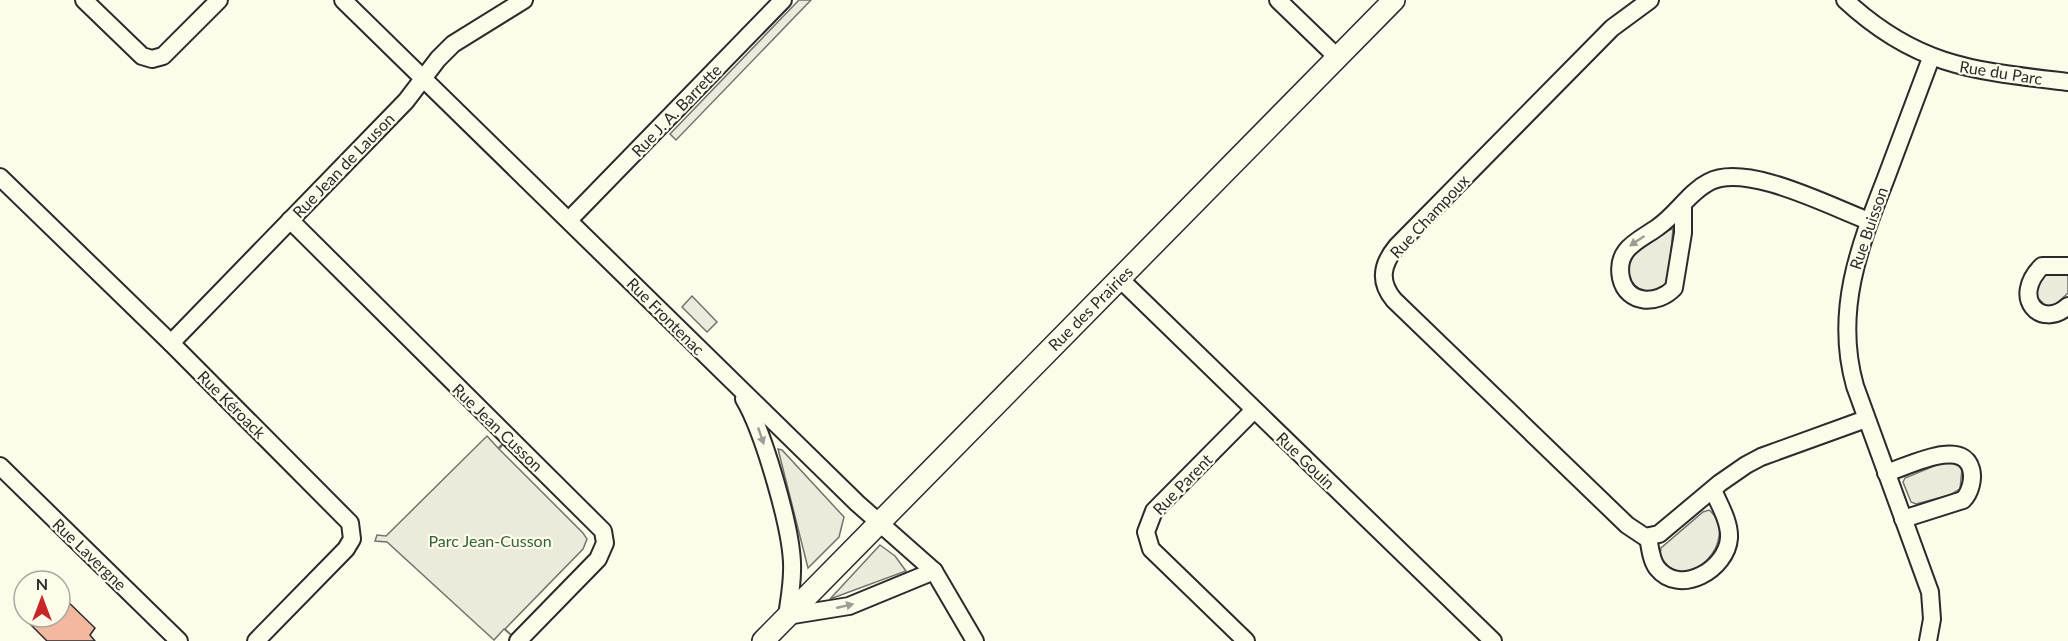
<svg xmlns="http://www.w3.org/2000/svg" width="2068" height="641" font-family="Lato,sans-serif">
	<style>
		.green { fill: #ecebdb; stroke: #74746e; stroke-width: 1.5 }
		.building { fill: #f2b8a0; stroke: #2b2b2b; stroke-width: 1.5 }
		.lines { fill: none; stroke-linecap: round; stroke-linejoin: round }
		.minor-casing { stroke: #2b2b2b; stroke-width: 20 }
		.major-casing { stroke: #2b2b2b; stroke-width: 24 }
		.minor { stroke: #fdfbea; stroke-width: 16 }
		.major { stroke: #fdfbea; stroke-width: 21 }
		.oneway { fill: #9e9d94 }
		.labels { text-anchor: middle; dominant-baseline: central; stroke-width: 4.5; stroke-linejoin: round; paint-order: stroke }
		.street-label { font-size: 16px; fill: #2b2b2b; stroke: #fdfbea }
		.park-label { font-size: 16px; fill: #34623c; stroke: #fdfbea }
	</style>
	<rect width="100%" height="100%" fill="#fdfbea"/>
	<g class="green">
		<polygon points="799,0 811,0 676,140 670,134"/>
		<path d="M1673 229 1668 282 1653 293C1601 284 1642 233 1673 229Z"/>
		<polygon points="2045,273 2068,273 2068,293 2055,305 2046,306 2036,296 2035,287"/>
		<polygon points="692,296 717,322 707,332 682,307"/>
		<polygon points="487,436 498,448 509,438 499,449 583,533 587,539 583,549 505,629 518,641 504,629 494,640 387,542 375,541 377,535 386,536"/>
		<polygon points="778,449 782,450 844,517 839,537 808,568"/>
		<polygon points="1946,461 1957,463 1962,469 1960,489 1950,495 1916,504 1911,502 1903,482 1905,478"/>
		<path d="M1709 510C1743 538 1685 602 1660 555L1661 548 1703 512Z"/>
		<polygon points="880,545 895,556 906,571 830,599"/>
	</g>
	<polygon class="building" points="60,594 95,628 90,635 95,641 47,641 25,619 60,617"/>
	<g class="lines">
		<defs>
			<g id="minor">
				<polyline points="84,0 142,56 152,59 163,56 219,0"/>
				<polyline points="343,0 857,503 934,571 975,641"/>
				<polyline points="1278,0 1337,57"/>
				<path d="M1650 0 1612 28 1397 246C1382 264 1378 281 1394 300L1627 525 1645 537 1659 534 1720 483 1746 465 1761 457 1866 419"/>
				<path d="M1845 0C1917 67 1975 71 2068 82"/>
				<polyline points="0,177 171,343 350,523 352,539 346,549 256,641"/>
				<path d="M1683 206V233L1674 288C1658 305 1627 305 1621 278 1615 248 1639 241 1658 227 1677 214 1689 192 1709 182 1746 162 1831 207 1869 221"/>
				<polyline points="290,220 603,531 605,543 598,559 518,641"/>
				<polyline points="569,220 783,0"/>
				<path d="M2068 266H2042C2010 298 2041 330 2068 306"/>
				<polyline points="1119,278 1493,641"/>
				<polyline points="171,343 406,101 438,59 453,44 524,0"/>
				<path d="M744 399C763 431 794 534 792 571 792 586 789 601 787 616L849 606 934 571"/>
				<polyline points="0,466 179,641"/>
				<path d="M1886 473C1907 467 1962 437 1971 469 1974 479 1970 493 1963 500L1903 519"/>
				<path d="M1648 537C1650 547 1651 560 1657 568 1680 597 1727 569 1729 538 1730 522 1719 504 1713 490"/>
				<polyline points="1246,641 1151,549 1146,532 1154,511 1254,410"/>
				<path d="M1928 641 1932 619 1930 592 1855 386C1834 312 1859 247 1886 178 1901 138 1916 98 1931 58"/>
			</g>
			<polyline id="major" points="763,641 1394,0"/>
		</defs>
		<use href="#minor" class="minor-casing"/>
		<use href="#major" class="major-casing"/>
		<use href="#minor" class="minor"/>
		<use href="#major" class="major"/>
	</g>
	<defs><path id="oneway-solid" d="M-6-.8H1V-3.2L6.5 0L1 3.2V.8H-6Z" transform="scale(1.5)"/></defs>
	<g class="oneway">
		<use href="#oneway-solid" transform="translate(1637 241) rotate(146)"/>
		<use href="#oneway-solid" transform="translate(761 436) rotate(71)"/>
		<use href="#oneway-solid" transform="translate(845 606) rotate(-13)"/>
	</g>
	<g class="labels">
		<g class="street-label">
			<text transform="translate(2001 72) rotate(9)">Rue du Parc</text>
			<text transform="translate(676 110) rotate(-46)">Rue J. A. Barrette</text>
			<text transform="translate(343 165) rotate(-46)">Rue Jean de Lauson</text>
			<text transform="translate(1429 216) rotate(-47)">Rue Champoux</text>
			<text transform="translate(1868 228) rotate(-71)">Rue Buisson</text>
			<text transform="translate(1090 308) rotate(-45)">Rue des Prairies</text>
			<text transform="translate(666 316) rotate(45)">Rue Frontenac</text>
			<text transform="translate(232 404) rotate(45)">Rue Kéroack</text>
			<text transform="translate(498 427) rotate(44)">Rue Jean Cusson</text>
			<text transform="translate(1306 460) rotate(44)">Rue Gouin</text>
			<text transform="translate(1182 484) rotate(-46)">Rue Parent</text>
			<text transform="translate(90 554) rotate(44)">Rue Lavergne</text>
		</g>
		<g class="park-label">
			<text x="490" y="540">Parc Jean-Cusson</text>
		</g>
	</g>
	<g transform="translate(42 599)"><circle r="28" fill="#fdfbea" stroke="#a9a89e" stroke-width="1.5"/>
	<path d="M0-4.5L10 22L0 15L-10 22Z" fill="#c62828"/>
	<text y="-9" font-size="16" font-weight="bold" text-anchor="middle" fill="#2b2b2b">N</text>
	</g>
</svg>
